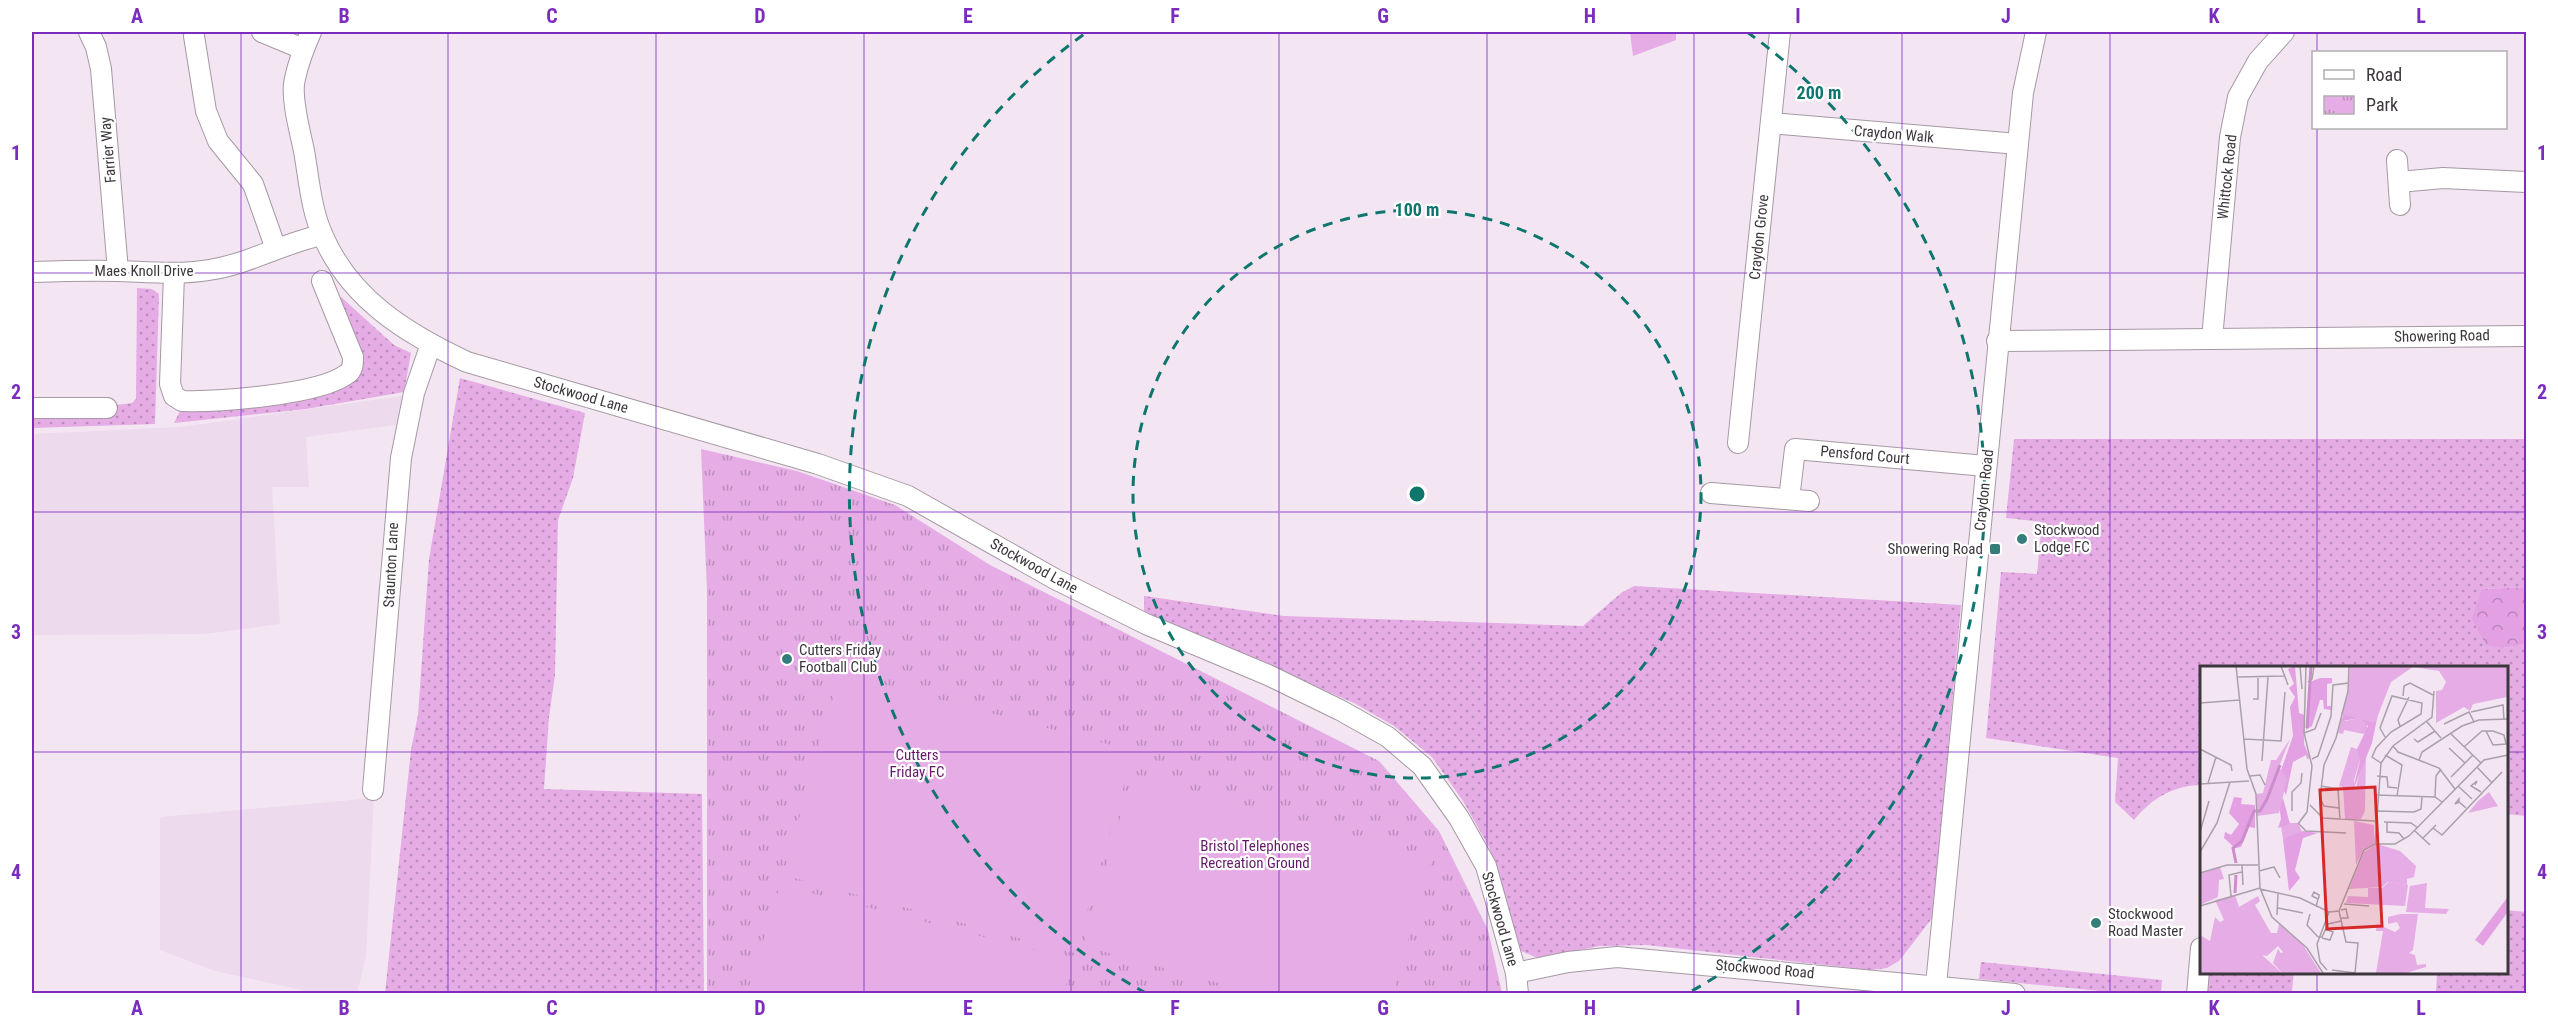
<svg xmlns="http://www.w3.org/2000/svg" width="2558" height="1025" font-family="'Roboto Condensed',sans-serif">
	<style>
		.built { fill: #eddaed }
		.grass { fill: url(#grass-dots) }
		.forest { fill: url(#forest-crowns) }
		.park { fill: url(#park-tufts) }
		.garden { fill: #e5ace5 }
		.lines { fill: none; stroke-linecap: round; stroke-linejoin: round }
		.minor-casing { stroke: #a599a4; stroke-width: 22 }
		.minor { stroke: #fff; stroke-width: 20 }
		.grid { fill: none; stroke: #7b2cbf; stroke-width: 1.5; stroke-opacity: 0.55 }
		.ring { fill: none; stroke: #0f766e; stroke-width: 3; stroke-dasharray: 10 8 }
		.poi-dot { fill: #347d7a; stroke: #fff; stroke-width: 2 }
		.labels { text-anchor: middle; dominant-baseline: central; stroke-width: 4.5; stroke-linejoin: round; paint-order: stroke }
		.street-label { font-size: 15px; fill: #3c373c; stroke: #fff }
		.poi-label { font-size: 15px; fill: #3c373c; stroke: #fff; text-anchor: start }
		.park-label { font-size: 15px; fill: #651968; stroke: #fff }
		.inset-river { fill: none; stroke: #cd8ccd; stroke-width: 3 }
		.inset-road { fill: none; stroke: #aaa0a9; stroke-width: 1.5 }
		.view { fill: #d62828; fill-opacity: 0.15; stroke: #d62828; stroke-width: 3 }
		.inset-edge { fill: none; stroke: #3c373c; stroke-width: 3 }
		.centre { fill: #0f766e; stroke: #fff; stroke-width: 3 }
		.ring-label { font-size: 18px; text-anchor: middle; font-weight: bold; fill: #0f766e; stroke: #fff; stroke-width: 4.5; stroke-linejoin: round; paint-order: stroke }
		.neatline { fill: none; stroke: #7b2cbf; stroke-width: 2 }
		.grid-label { font-size: 20px; text-anchor: middle; font-weight: bold; fill: #7b2cbf }
	</style>
	<defs>
		<pattern id="grass-dots" width="8" height="8" patternUnits="userSpaceOnUse" patternTransform="scale(1.5)"><rect width="8" height="8" fill="#e5ace5"/><path d="M2 2h.1M6 6h.1" fill="none" stroke="#bb8dbb" stroke-width="1.8" stroke-linecap="round"/></pattern>
		<pattern id="forest-crowns" width="20" height="18" patternUnits="userSpaceOnUse" patternTransform="scale(1.5)"><rect width="20" height="18" fill="#e3a1e3"/><path d="M2 6a3 3 0 1 1 6 0M12 15a3 3 0 1 1 6 0" fill="none" stroke="#b984b9"/></pattern>
		<pattern id="park-tufts" width="24" height="20" patternUnits="userSpaceOnUse" patternTransform="scale(1.5)"><rect width="24" height="20" fill="#e5ace5"/><path d="M3 7l-1-3M5 7V3M7 7l1-3M15 17l-1-3M17 17v-4M19 17l1-3" fill="none" stroke="#bb8dbb"/></pattern>
	</defs>
	<rect width="100%" height="100%" fill="#f3e6f2"/>
	<g class="built">
		<polygon points="402,396 396,425 306,437 309,487 272,487 280,624 204,634 32,635 32,434 180,427"/>
		<polygon points="374,798 366,956 358,990 355,993 316,993 215,971 160,950 160,817"/>
	</g>
	<g class="grass">
		<polygon points="137,288 152,289 159,294 155,424 32,428 32,416 132,403 136,399"/>
		<polygon points="341,297 394,345 411,353 404,392 306,409 174,423 181,409 288,399 362,358 360,347 338,305 337,300"/>
		<polygon points="460,378 585,413 573,478 558,520 555,675 549,717 544,789 702,794 704,993 385,993 411,750 418,715 429,559"/>
		<path d="M2014 439H2526V587L2482 589 2503 648 2526 644V816L2506 814V668H2201V785C2174 785 2151 799 2134 820L2115 802 2118 758 1986 738 2001 572 2037 574 2042 522 2006 518Z"/>
		<polygon points="1634,586 1961,605 1933,917 1899,961 1887,968 1870,970 1647,945 1600,946 1538,958 1521,951 1511,927 1489,847 1463,801 1432,757 1394,726 1354,703 1144,612 1144,596 1284,616 1583,626 1621,593"/>
		<polygon points="2506,910 2526,912 2526,993 2436,993 2437,973 2506,972"/>
		<polygon points="1981,962 2162,980 2161,993 2120,993 1979,979"/>
		<polygon points="2294,972 2292,991 2310,993 2206,994 2206,973"/>
	</g>
	<polygon class="forest" points="2526,587 2526,644 2503,648 2486,645 2472,619 2482,589"/>
	<polygon class="park" points="701,449 797,471 895,505 990,565 1379,761 1439,831 1488,930 1502,993 707,993 707,591"/>
	<g class="garden">
		<polygon points="1630,32 1676,32 1676,40 1633,56"/>
		<polygon points="840,673 1134,751 1075,953 783,875"/>
		<polygon points="1133,774 1432,858 1393,993 1256,993 1083,946"/>
		<polygon points="780,885 1074,960 1064,993 747,993"/>
	</g>
	<g class="lines">
		<defs>
			<g id="minor">
				<polyline points="89,32 96,47 101,69 118,271"/>
				<polyline points="262,32 303,49"/>
				<path d="M311 32C304 48 297 65 294 84 292 104 300 131 304 151 309 179 311 210 323 236 350 299 407 334 467 362L818 464 908 496 1055 579 1146 624 1268 675 1340 710 1388 737 1422 766 1459 818 1486 866 1516 973 1518 994"/>
				<polyline points="194,36 206,111 218,141 253,184 276,249"/>
				<polyline points="1771,123 2018,144"/>
				<polyline points="2397,160 2400,205"/>
				<polyline points="2399,182 2443,178 2526,182"/>
				<path d="M32 272C60 271 89 270 118 271 149 272 178 275 209 270 249 264 283 243 322 235"/>
				<path d="M174 275 170 384 174 396 182 401C218 402 319 395 347 374 353 370 353 364 353 357L322 281"/>
				<polyline points="2212,339 2230,137 2238,97 2258,61 2284,32"/>
				<polyline points="1997,341 2526,336"/>
				<polyline points="32,408 107,408"/>
				<polyline points="1738,443 1780,32"/>
				<polyline points="1711,493 1809,501"/>
				<polyline points="1789,499 1795,449 1986,466"/>
				<polyline points="373,790 401,458 414,393 431,344"/>
				<polyline points="1516,973 1568,962 1617,957 2015,994"/>
				<polyline points="1936,985 2018,144 2023,93 2036,32"/>
				<polyline points="2197,994 2201,948"/>
			</g>
		</defs>
		<use href="#minor" class="minor-casing"/>
		<use href="#minor" class="minor"/>
	</g>
	<path class="grid" d="M241 32V994M448 32V994M656 32V994M864 32V994M1071 32V994M1279 32V994M1487 32V994M1694 32V994M1902 32V994M2110 32V994M2317 32V52M2317 128V668M32 273H2526M32 512H2526M32 752H2201M2506 752H2526M2317 972V994"/>
	<g class="ring">
		<circle cx="1417" cy="494" r="284"/>
		<path d="M1146 993A568 568 0 0 1 1087 32M1747 32A568 568 0 0 1 1688 993"/>
	</g>
	<g class="poi-dot">
		<circle cx="2022" cy="539" r="6"/>
		<rect x="1989" y="543" width="12" height="12" rx="3"/>
		<circle cx="787" cy="659" r="6"/>
		<circle cx="2096" cy="923" r="6"/>
	</g>
	<g class="labels">
		<g class="street-label">
			<text transform="translate(1894 134) rotate(5)">Craydon Walk</text>
			<text transform="translate(108 150) rotate(-95)">Farrier Way</text>
			<text transform="translate(2227 177) rotate(-84)">Whittock Road</text>
			<text transform="translate(1759 237) rotate(-84)">Craydon Grove</text>
			<text x="144" y="271">Maes Knoll Drive</text>
			<text transform="translate(2442 336) rotate(-1)">Showering Road</text>
			<text transform="translate(581 395) rotate(16)">Stockwood Lane</text>
			<text transform="translate(1865 455) rotate(5)">Pensford Court</text>
			<text transform="translate(1984 490) rotate(-84)">Craydon Road</text>
			<text transform="translate(391 565) rotate(-87)">Staunton Lane</text>
			<text transform="translate(1034 566) rotate(29)">Stockwood Lane</text>
			<text transform="translate(1500 919) rotate(74)">Stockwood Lane</text>
			<text transform="translate(1765 969) rotate(5)">Stockwood Road</text>
		</g>
		<g class="poi-label">
			<text x="2034" y="530">Stockwood<tspan x="2034" dy="17">Lodge FC</tspan></text>
			<text x="1983" y="549" text-anchor="end">Showering Road</text>
			<text x="799" y="650">Cutters Friday<tspan x="799" dy="17">Football Club</tspan></text>
			<text x="2108" y="914">Stockwood<tspan x="2108" dy="17">Road Master</tspan></text>
		</g>
		<g class="park-label">
			<text x="917" y="755">Cutters<tspan x="917" dy="17">Friday FC</tspan></text>
			<text x="1255" y="846">Bristol Telephones<tspan x="1255" dy="17">Recreation Ground</tspan></text>
		</g>
	</g>
	<g transform="translate(2200 666)">
		<rect width="308" height="308" fill="#f3e6f2"/>
		<path d="M141 51 145 55 160 52 167 57V64L164 68 144 64 143 68 138 67ZM151 81 157 83 161 91 154 114 155 124 166 86 165 145 161 153H145L143 121 139 120ZM154 155 174 159V178L164 183 156 199ZM90 157H98L103 168 83 173 81 161ZM20 201 24 213 19 214 18 231 0 239V208ZM189 216 208 219 205 240 146 237 148 230 168 231V222H182ZM227 217 225 242 249 243 246 248 206 246 210 220ZM35 229 39 241 58 230 60 235 55 239 71 267H77L79 258 103 279 121 307H101L78 280 67 290 62 289 82 307H0V269L10 275 15 251 20 256 24 254 15 234ZM200 248H218L213 284 209 287 215 289 217 299 226 298V301L206 307H176L183 265H176L177 258 195 266 200 262 197 256 188 258V251Z" fill="#e5ace5"/>
		<path d="M95 0 99 47 105 49 104 78 110 92 107 93 106 89 93 96 86 129 78 113 93 70 90 41 95 31 89 22 94 18 88 3ZM120 12H132V17L127 18V40H132L131 44 124 43 123 34H120L112 60 106 64 110 16ZM192 13 180 38 172 77 152 127 160 95 157 83 168 60 160 52 142 55 143 48ZM34 131 42 132 41 138 55 139V162L49 161 41 181 35 182 24 172 25 166 31 169 39 158 29 147ZM83 132 90 158 78 162 81 153 79 138ZM103 165 118 167 103 172 95 204 100 212 89 225 83 173ZM307 232V247L283 280 275 274Z" fill="#e3a1e3"/>
		<path d="M150 0H307V31L273 38 270 45 264 41 236 57V25L242 24 246 16 239 5 213 1 191 16 175 57 141 48 148 27ZM90 73 79 101 87 113 79 147 57 150V128L63 127 71 94H76ZM177 178 200 185 216 200 214 211 207 213V219L188 216 182 221 149 223 164 186ZM97 282 106 302 101 307H82L73 297 78 283 81 287Z" fill="#e5ace5"/>
		<path d="M289 126 298 140 268 147 278 135ZM169 183 179 185 175 202 186 204 183 220 161 215Z" fill="#e5ace5"/>
		<path class="inset-river" d="M107 62 111 0M36 197 33 182 42 175 54 145H60L67 133 80 99M35 227 36 209"/>
		<path class="inset-road" d="M36 0 47 103 56 128 60 222 72 251 107 282 123 307M81 0 88 19M100 0 102 23M38 11 84 10M108 16 112 13 114 0M203 30 204 20 210 17 233 29M53 33H58V12M0 37 40 34M271 46 303 39 304 54M227 56 241 72M244 58 269 46 274 56M200 60 198 54 209 31M104 67 115 63 121 47M250 67 281 97M44 73 81 75 85 26M214 73 218 76 235 65M193 80 198 86 239 102 255 123M264 81 282 65H293L304 69 306 78 293 79 286 65M249 82 265 97M0 83 31 99 32 105M185 89 202 99 197 130M112 93 118 90 131 50 133 19 149 17M219 94 222 86 262 60 279 54 308 53M62 95 68 11M181 97 172 91 176 82 191 66 221 48 222 37 192 30 180 62 185 71M277 101 292 117M50 110 60 109 65 119M177 110 187 111 188 121 197 122M251 111 273 89M8 117 16 91M0 118 49 115M275 119 277 115 271 120 281 126M121 120 138 123 140 154M258 120 272 133M176 129 235 131 242 136M235 131 236 110 241 103M259 136V133L255 138 259 136 266 142M110 139 123 152 175 155M139 142 124 140 120 132 124 99 136 72 148 25 149 0M92 145V126L101 117 102 107M176 145 214 146 221 143 222 131M184 156 211 157 218 162M187 156V166L199 167 204 173M98 158 107 146 112 100 104 67 106 0M99 158 106 165 146 167M233 162 242 169 302 106M215 165 230 179M0 166 9 135M223 172 236 159M175 178 181 97 193 80 232 51 234 25M0 186 17 157 30 116M42 199 43 219M59 205 74 201 80 212M0 207 27 199H58M60 223 100 232 129 246 139 245 164 184 175 178H195L209 170 284 94 308 89M31 230 29 209 42 206M144 238 169 240M0 240 60 222M116 241 118 233 119 231V229L114 226 112 230 118 233M78 242 103 247M141 244 146 243 148 252H141M139 245 146 276 158 277 155 307M110 248 107 259 118 271M77 249 78 227M118 271H122L128 258 141 255M122 272 130 274 133 266 125 263M127 304 120 296 117 278 129 246M132 304 155 307"/>
		<path class="view" d="M175 121 182 260 127 263 120 124Z"/>
		<rect width="308" height="308" class="inset-edge"/>
	</g>
	<circle cx="1417" cy="494" r="9" class="centre"/>
	<g class="ring-label">
		<text x="1819" y="99">200 m</text>
		<text x="1417" y="216">100 m</text>
	</g>
	<rect width="2558" height="1025" fill="none" stroke="#ffffff" stroke-width="66"/>
	<rect x="2312" y="51" width="195" height="78" fill="#ffffff" stroke="#b1afb1" stroke-width="1.5"/>
	<rect x="2324" y="70" width="30" height="9" fill="#ffffff" stroke="#b1afb1" stroke-width="1.5"/>
	<text x="2366" y="81" font-size="18" fill="#3c373c">Road</text>
	<rect x="2324" y="96" width="30" height="18" fill="url(#park-tufts)" stroke="#b1afb1" stroke-width="1.5"/>
	<text x="2366" y="111" font-size="18" fill="#3c373c">Park</text>
	<rect x="33" y="33" width="2492" height="959" class="neatline"/>
	<g class="grid-label">
		<text x="137" y="23">A</text>
		<text x="344" y="23">B</text>
		<text x="552" y="23">C</text>
		<text x="760" y="23">D</text>
		<text x="968" y="23">E</text>
		<text x="1175" y="23">F</text>
		<text x="1383" y="23">G</text>
		<text x="1590" y="23">H</text>
		<text x="1798" y="23">I</text>
		<text x="2006" y="23">J</text>
		<text x="2214" y="23">K</text>
		<text x="2421" y="23">L</text>
		<text x="16" y="160">1</text>
		<text x="2542" y="160">1</text>
		<text x="16" y="399">2</text>
		<text x="2542" y="399">2</text>
		<text x="16" y="639">3</text>
		<text x="2542" y="639">3</text>
		<text x="16" y="879">4</text>
		<text x="2542" y="879">4</text>
		<text x="137" y="1015">A</text>
		<text x="344" y="1015">B</text>
		<text x="552" y="1015">C</text>
		<text x="760" y="1015">D</text>
		<text x="968" y="1015">E</text>
		<text x="1175" y="1015">F</text>
		<text x="1383" y="1015">G</text>
		<text x="1590" y="1015">H</text>
		<text x="1798" y="1015">I</text>
		<text x="2006" y="1015">J</text>
		<text x="2214" y="1015">K</text>
		<text x="2421" y="1015">L</text>
	</g>
</svg>
